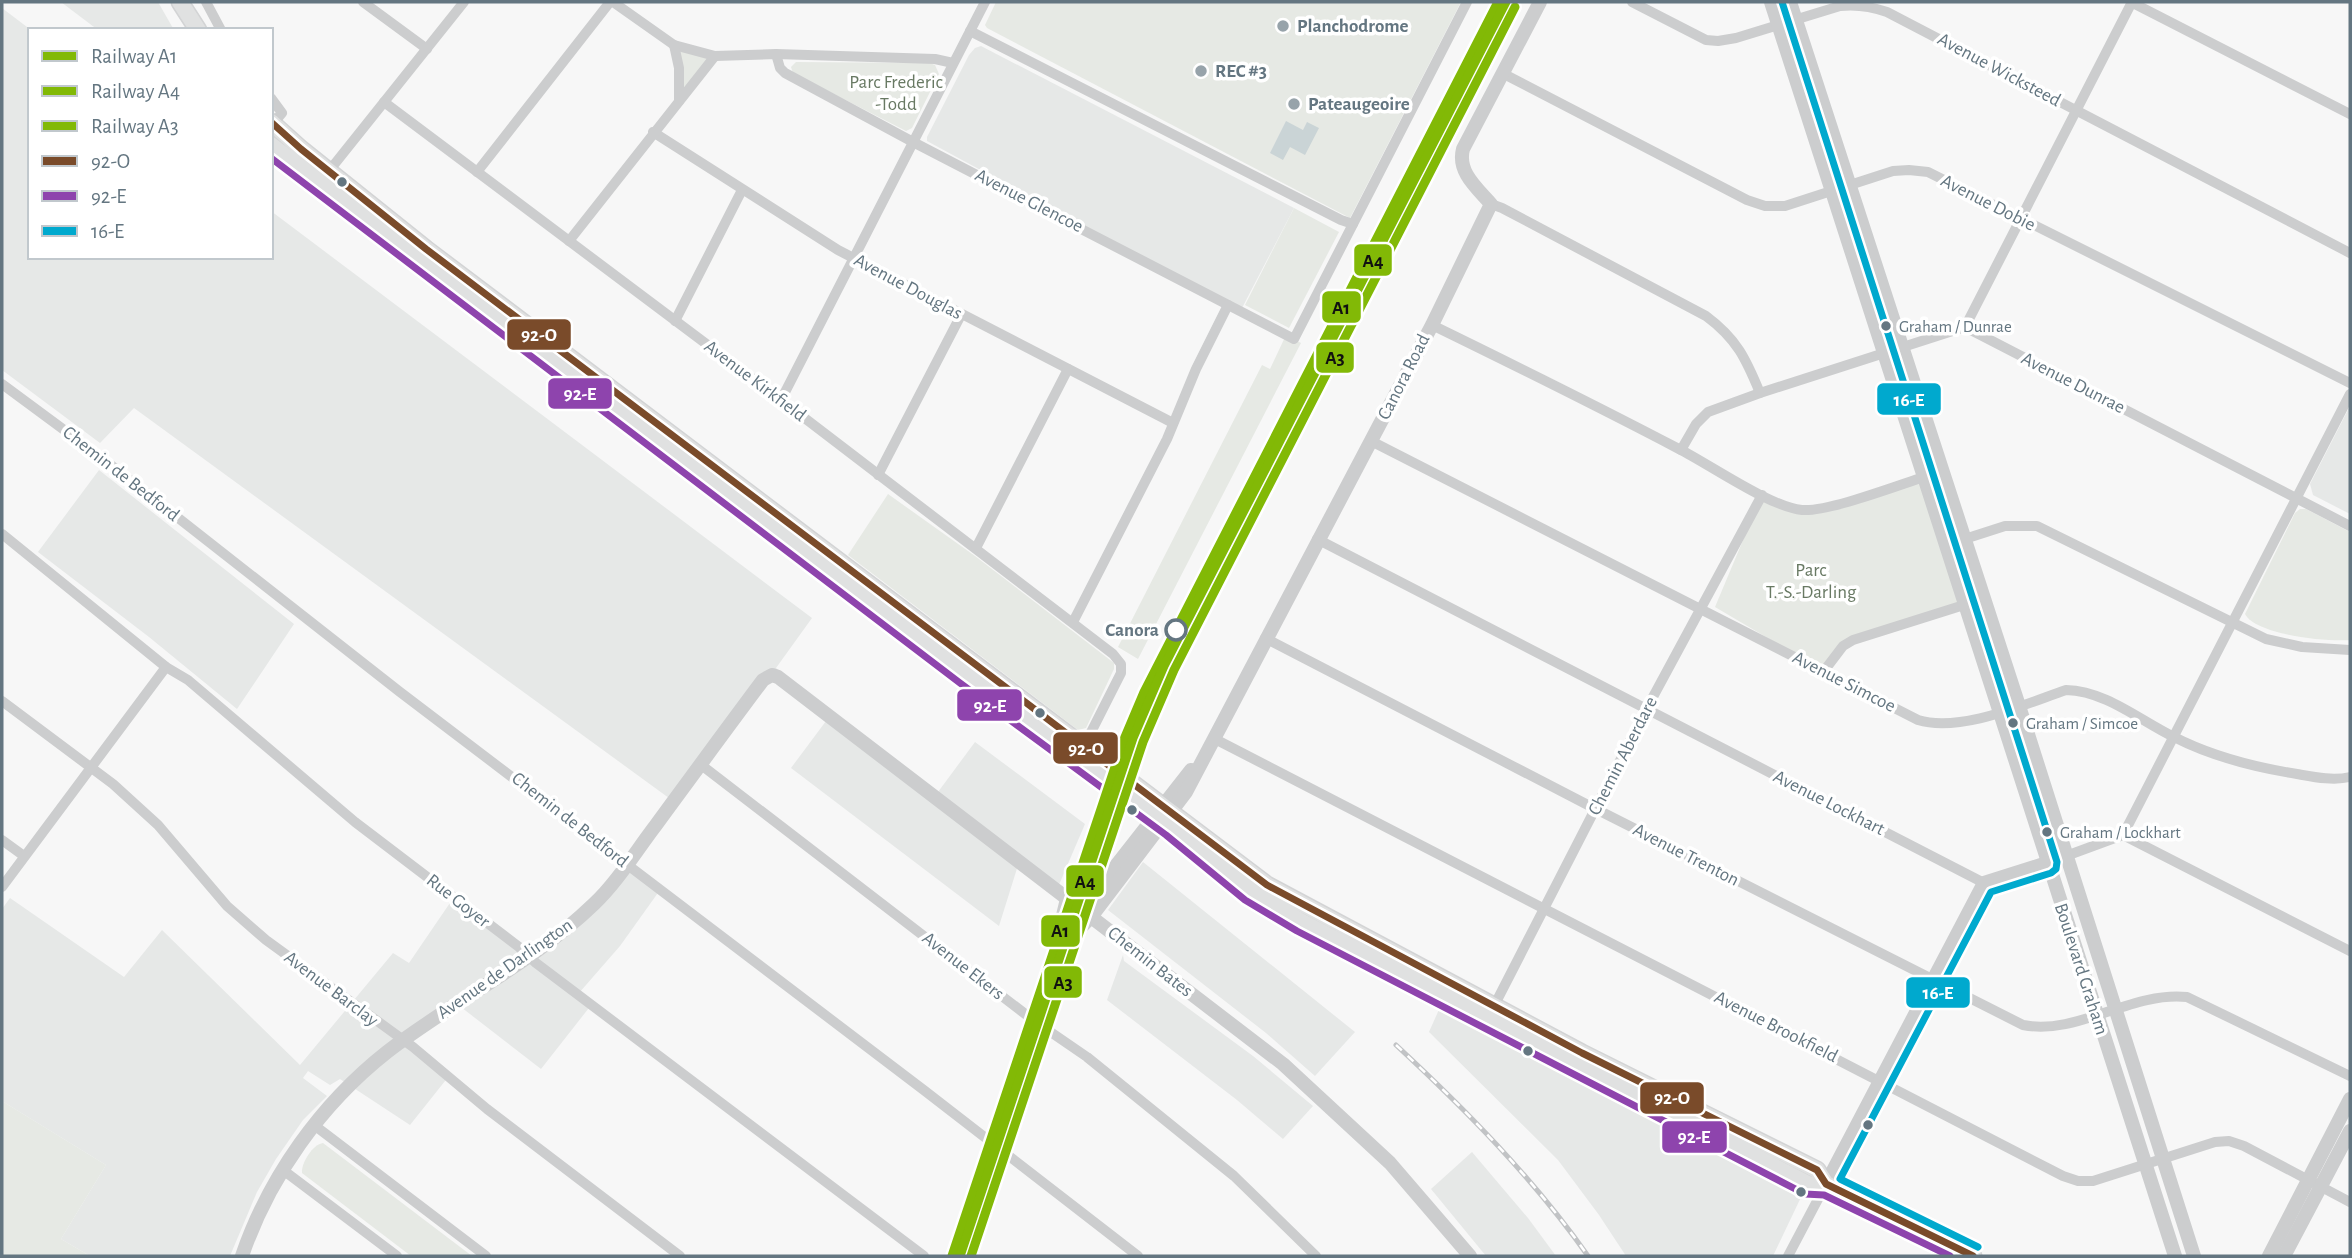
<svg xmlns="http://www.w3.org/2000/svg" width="2352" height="1258" font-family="'Alegreya Sans',sans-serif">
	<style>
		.built { fill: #e6e8e7 }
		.green { fill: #e6e9e4 }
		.water { fill: #cad4d6 }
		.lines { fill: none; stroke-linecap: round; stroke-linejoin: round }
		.secondary-casing { stroke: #d3d4d5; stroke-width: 19 }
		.minor { stroke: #cccdce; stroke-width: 10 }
		.tertiary { stroke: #cccdce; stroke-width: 14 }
		.secondary { stroke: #e0e1e1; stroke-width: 16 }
		.rail-casing { stroke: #c1c3c5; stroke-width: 5 }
		.rail { stroke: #fff; stroke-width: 2.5; stroke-dasharray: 8; stroke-linecap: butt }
		.bus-1-casing { stroke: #fff; stroke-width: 12 }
		.bus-2-casing { stroke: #fff; stroke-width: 12 }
		.bus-3-casing { stroke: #fff; stroke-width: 12 }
		.bus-1 { stroke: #7a4b2a; stroke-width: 7 }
		.bus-2 { stroke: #8e44ad; stroke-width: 7 }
		.bus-3 { stroke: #00a9ce; stroke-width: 7 }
		.rail-1-casing { stroke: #fff; stroke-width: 14 }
		.rail-2-casing { stroke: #fff; stroke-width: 14 }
		.rail-3-casing { stroke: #fff; stroke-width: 14 }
		.rail-1 { stroke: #82b906; stroke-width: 9 }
		.rail-2 { stroke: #82b906; stroke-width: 9 }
		.rail-3 { stroke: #82b906; stroke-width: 9 }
		.poi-dot { fill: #97a3aa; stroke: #fff; stroke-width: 2.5 }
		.bus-dot { fill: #647681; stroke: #fff; stroke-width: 2.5 }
		.stop-dot { fill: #fff; stroke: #647681; stroke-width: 3.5 }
		.labels { text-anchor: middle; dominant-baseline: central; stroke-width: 7; stroke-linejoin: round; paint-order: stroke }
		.bus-label { font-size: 17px; fill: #647681; stroke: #fff; text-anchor: start }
		.poi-label { font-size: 19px; font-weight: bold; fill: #647681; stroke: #fff; text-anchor: start }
		.street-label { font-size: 19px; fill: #647681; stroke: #fff }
		.park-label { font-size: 19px; fill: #687963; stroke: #fff }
		.stop-label { font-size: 19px; font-weight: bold; fill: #647681; stroke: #fff; text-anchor: end }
		.line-badge { stroke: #fff; stroke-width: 2.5 }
		.badge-label { font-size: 19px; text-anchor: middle; font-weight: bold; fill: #fff }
		.pale-badge-label { font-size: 19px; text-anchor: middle; font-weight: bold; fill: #111 }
	</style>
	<rect width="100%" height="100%" fill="#f7f7f7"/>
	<g class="built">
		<polygon points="61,2 158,2 174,30 98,30"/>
		<polygon points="2,8 31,30 30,257 271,257 271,211 812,618 776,668 938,792 975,742 1085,824 1058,887 1019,862 999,926 791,768 829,717 772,675 673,801 134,408 100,443 2,370"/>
		<polygon points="981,46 1294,208 1242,308 1235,308 927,141 927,137 969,55 975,48"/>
		<polygon points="2350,406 2350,514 2313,495 2310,484"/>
		<polygon points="99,470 294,624 237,709 149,637 38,552"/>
		<polygon points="1143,862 1355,1032 1315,1076 1266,1033 1108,910"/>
		<polygon points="627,864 660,890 620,946 579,993 592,1004 541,1069 457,1004 403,1041 449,1076 410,1125 340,1079 330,1085 308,1071 303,1078 327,1096 303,1120 276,1159 257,1192 230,1256 90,1256 61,1239 106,1165 2,1101 2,909 10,898 124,977 162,930 300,1065 393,953 409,963 454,897 528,955"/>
		<polygon points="1123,955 1124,961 1253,1056 1313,1106 1283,1139 1237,1100 1107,1000"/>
		<polygon points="1441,1005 1803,1193 1773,1256 1626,1256 1599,1215 1558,1160 1429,1032"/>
		<polygon points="1472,1152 1528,1218 1556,1256 1486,1256 1431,1189"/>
	</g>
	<g class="green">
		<polygon points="996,2 1461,2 1350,218 987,28 985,25"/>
		<polygon points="674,45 715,56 679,101"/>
		<polygon points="796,62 930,63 935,65 939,74 912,128 906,131 793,73 791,67"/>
		<polygon points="1294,208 1339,232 1289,328 1245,305"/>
		<polygon points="1286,335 1301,343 1138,659 1118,647 1262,365 1270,369"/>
		<polygon points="1924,477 1964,605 1853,640 1824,671 1715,607 1762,495 1803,510"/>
		<polygon points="888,494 975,556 1114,663 1114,669 1086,728 1078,730 848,555"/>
		<path d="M2300 509H2306L2350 532V640C2327 642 2256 635 2245 614L2295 513Z"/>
		<polygon points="2,1101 106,1165 61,1239 90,1256 2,1256"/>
		<path d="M323 1143 472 1256H411L302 1173C301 1163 313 1144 323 1143Z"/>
	</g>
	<polygon class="water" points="1286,121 1303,130 1307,122 1319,128 1305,155 1290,147 1283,160 1270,153"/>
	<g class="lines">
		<defs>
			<g id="secondary">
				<polyline points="180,2 198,30"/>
				<polyline points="271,122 301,149 426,249 1267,885 1582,1053 1817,1170 1826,1184 1973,1256"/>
				<polyline points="271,145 966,675 1172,827 1252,892 1302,922 1810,1185 1826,1184"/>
			</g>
		</defs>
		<use href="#secondary" class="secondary-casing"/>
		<g class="minor">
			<polyline points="206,2 221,30"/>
			<polyline points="363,2 427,49"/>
			<polyline points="613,2 674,45 715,56 776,54 935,59 953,63"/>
			<path d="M1632 2 1706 40 1718 41 1736 38 1840 6C1857 4 1870 6 1887 12L2350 253"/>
			<polyline points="2131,2 2350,114"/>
			<polyline points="970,31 1341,220 1353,224"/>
			<polyline points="674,45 679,68 679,101"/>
			<polyline points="776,54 780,68 785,73 913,142 1294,339 1467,2"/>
			<polyline points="1502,73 1747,200 1765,206 1785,206 1893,171 1909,170 1928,172 2350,383"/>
			<polyline points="271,98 282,113 271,126"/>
			<polyline points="384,102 781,400 1113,654 1121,664 1121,673 1082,750"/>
			<polyline points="653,132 838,250 1173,423"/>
			<polyline points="477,172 610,2"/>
			<polyline points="325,176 464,2"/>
			<path d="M1491 204 1502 208 1706 316C1737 339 1746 359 1760 393"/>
			<polyline points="569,241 715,56"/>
			<polyline points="675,321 742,190"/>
			<path d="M1432 325C1514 365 1597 406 1679 449 1709 464 1770 507 1802 510 1828 512 1896 486 1924 477"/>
			<polyline points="1965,327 2132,2"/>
			<polyline points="2,384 98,455 400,692 925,1091 1138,1256"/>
			<polyline points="781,400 985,2"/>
			<path d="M1371 441 1918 720C1960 733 2025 704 2066 690 2106 691 2139 720 2174 737 2213 757 2253 767 2297 774 2314 777 2333 781 2350 777"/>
			<polyline points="1681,450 1696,424 1708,412 1760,393 1965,327 2350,526"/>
			<polyline points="878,475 961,315"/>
			<polyline points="2,534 166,667 188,680 355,822 519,947 536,963 924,1256"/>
			<polyline points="1317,539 1984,883"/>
			<polyline points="1946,545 2005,526 2037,526 2266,639 2302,647 2350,650"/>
			<polyline points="976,548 1068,369"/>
			<polyline points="1073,622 1167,439 1196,369 1228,305"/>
			<path d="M1265 638 1584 803 2023 1025C2077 1036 2131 991 2187 997L2350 1076"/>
			<polyline points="1824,671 1843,646 1853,640 1964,605"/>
			<polyline points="2,701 113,784 158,825 227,906 266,940 413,1047 487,1109 680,1256"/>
			<polyline points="1213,738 2063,1176 2078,1181 2093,1181 2215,1142 2229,1141 2244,1146 2350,1202"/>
			<polyline points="700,764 1033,1020 1087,1057 1234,1176 1316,1256"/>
			<polyline points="2123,835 2350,394"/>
			<polyline points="2,840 24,856"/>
			<polyline points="2047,863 2123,835 2350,951"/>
			<polyline points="2,887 166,667"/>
			<polyline points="1492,1010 1647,708 1762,495"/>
			<polyline points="314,1125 486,1256"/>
			<polyline points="283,1170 397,1256"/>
			<polyline points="1788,1256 1826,1184"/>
		</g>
		<g class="tertiary">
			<polyline points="1771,2 2175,1256"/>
			<polyline points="1790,2 2019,706 2194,1256"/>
			<polyline points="1082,909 1191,770"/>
			<path d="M1051 965 1069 939 1091 917 1186 792 1432 325 1491 204C1477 188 1457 172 1463 149L1540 2"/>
			<polyline points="1826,1184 1984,883 2047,863"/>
			<path d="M242 1256C269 1177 321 1104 387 1052 454 1000 533 963 594 904 618 881 636 851 656 825 692 776 727 728 763 680L772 675 778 677 1283 1064 1390 1163 1470 1256"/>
			<polyline points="954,1256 1033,1020 1051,965 1067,899"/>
			<polyline points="2269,1256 2350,1099"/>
			<polyline points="2284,1256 2350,1131"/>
		</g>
		<use href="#secondary" class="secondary"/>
		<defs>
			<path id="rail" d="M1396 1045C1465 1109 1534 1179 1588 1256"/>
		</defs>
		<use href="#rail" class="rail-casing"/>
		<use href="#rail" class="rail"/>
		<defs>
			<polyline id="bus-1" points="271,122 301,149 426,249 1267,885 1582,1053 1817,1170 1826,1184 1973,1256"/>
			<polyline id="bus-2" points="271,158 960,683 1166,835 1245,900 1297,931 1805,1194 1824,1195 1950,1256"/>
			<polyline id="bus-3" points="1782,2 2057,862 2056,869 2051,873 1991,892 1840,1179 1978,1247"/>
		</defs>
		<use href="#bus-1" class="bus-1-casing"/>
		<use href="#bus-2" class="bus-2-casing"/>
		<use href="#bus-3" class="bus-3-casing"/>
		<use href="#bus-1" class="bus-1"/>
		<use href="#bus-2" class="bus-2"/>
		<use href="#bus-3" class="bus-3"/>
		<defs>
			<polyline id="rail-1" points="952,1256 1125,737 1144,692 1498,2"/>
			<polyline id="rail-2" points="960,1256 1133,738 1164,666 1506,2"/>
			<polyline id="rail-3" points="971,1256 1143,742 1174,670 1515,7"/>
		</defs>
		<use href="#rail-1" class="rail-1-casing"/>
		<use href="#rail-2" class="rail-2-casing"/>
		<use href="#rail-3" class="rail-3-casing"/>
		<use href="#rail-1" class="rail-1"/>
		<use href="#rail-2" class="rail-2"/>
		<use href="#rail-3" class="rail-3"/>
	</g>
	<g class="poi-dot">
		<circle cx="1283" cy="26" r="7"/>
		<circle cx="1201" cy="71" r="7"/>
		<circle cx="1294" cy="104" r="7"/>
	</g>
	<g class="bus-dot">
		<circle cx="342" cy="182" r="6"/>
		<circle cx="1886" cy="326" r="6"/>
		<circle cx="1040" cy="713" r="6"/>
		<circle cx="2013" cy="723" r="6"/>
		<circle cx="1132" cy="810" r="6"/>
		<circle cx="2047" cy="832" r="6"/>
		<circle cx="1528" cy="1051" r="6"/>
		<circle cx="1868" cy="1125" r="6"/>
		<circle cx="1801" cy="1192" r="6"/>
	</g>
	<circle class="stop-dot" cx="1176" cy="630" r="10"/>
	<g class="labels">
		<g class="bus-label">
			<text x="1899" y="326">Graham / Dunrae</text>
			<text x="2026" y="723">Graham / Simcoe</text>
			<text x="2060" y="832">Graham / Lockhart</text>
		</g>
		<g class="poi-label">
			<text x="1297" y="26">Planchodrome</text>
			<text x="1215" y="71">REC #3</text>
			<text x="1308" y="104">Pateaugeoire</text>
		</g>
		<g class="street-label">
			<text transform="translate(1999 70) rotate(28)">Avenue Wicksteed</text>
			<text transform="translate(1029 201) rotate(27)">Avenue Glencoe</text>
			<text transform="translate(1988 203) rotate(27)">Avenue Dobie</text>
			<text transform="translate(908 287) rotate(28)">Avenue Douglas</text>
			<text transform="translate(1404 377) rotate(-63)">Canora Road</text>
			<text transform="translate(755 381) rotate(37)">Avenue Kirkfield</text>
			<text transform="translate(2073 383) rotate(27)">Avenue Dunrae</text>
			<text transform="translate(121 474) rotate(38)">Chemin de Bedford</text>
			<text transform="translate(1844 682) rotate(27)">Avenue Simcoe</text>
			<text transform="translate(1623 756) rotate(-63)">Chemin Aberdare</text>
			<text transform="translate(1829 803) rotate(27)">Avenue Lockhart</text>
			<text transform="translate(570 820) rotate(38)">Chemin de Bedford</text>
			<text transform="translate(1686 855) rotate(27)">Avenue Trenton</text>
			<text transform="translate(458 901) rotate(38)">Rue Goyer</text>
			<text transform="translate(1150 962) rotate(38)">Chemin Bates</text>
			<text transform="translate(963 966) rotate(38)">Avenue Ekers</text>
			<text transform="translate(505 969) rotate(-35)">Avenue de Darlington</text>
			<text transform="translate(2081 969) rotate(72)">Boulevard Graham</text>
			<text transform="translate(331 989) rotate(37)">Avenue Barclay</text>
			<text transform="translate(1776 1027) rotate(27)">Avenue Brookfield</text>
		</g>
		<g class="park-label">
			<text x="896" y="82">Parc Frederic<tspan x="896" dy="22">-Todd</tspan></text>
			<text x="1811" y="570">Parc<tspan x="1811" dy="22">T.-S.-Darling</tspan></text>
		</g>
		<g class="stop-label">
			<text x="1159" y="630">Canora</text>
		</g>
	</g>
	<g class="line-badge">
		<rect x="1353" y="243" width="40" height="34" rx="7" fill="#82b906"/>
		<rect x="1321" y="290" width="41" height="34" rx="7" fill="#82b906"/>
		<rect x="506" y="318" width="66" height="33" rx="7" fill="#7a4b2a"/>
		<rect x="1315" y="341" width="40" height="33" rx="7" fill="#82b906"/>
		<rect x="547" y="377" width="66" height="33" rx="7" fill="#8e44ad"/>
		<rect x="1876" y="382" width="66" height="34" rx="7" fill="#00a9ce"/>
		<rect x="956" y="688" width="67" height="34" rx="7" fill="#8e44ad"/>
		<rect x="1052" y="731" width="67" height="34" rx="7" fill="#7a4b2a"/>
		<rect x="1065" y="864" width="40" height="34" rx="7" fill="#82b906"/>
		<rect x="1040" y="914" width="41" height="34" rx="7" fill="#82b906"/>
		<rect x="1043" y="965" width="40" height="34" rx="7" fill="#82b906"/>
		<rect x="1905" y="976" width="66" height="33" rx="7" fill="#00a9ce"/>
		<rect x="1639" y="1081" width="66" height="34" rx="7" fill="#7a4b2a"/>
		<rect x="1661" y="1120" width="67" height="34" rx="7" fill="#8e44ad"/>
	</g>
	<g class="badge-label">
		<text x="539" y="341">92-O</text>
		<text x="580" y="400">92-E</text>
		<text x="1909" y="406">16-E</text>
		<text x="990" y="712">92-E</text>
		<text x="1086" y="755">92-O</text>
		<text x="1938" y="999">16-E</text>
		<text x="1672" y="1104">92-O</text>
		<text x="1694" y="1143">92-E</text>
	</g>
	<g class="pale-badge-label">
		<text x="1373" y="267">A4</text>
		<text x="1341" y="314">A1</text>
		<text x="1335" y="364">A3</text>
		<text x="1085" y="888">A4</text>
		<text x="1060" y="937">A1</text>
		<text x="1063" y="989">A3</text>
	</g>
	<rect width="2352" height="1258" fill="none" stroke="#647681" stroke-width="7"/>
	<rect x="28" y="28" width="245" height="231" fill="#ffffff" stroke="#c1c8cd" stroke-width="2"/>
	<rect x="42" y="51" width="35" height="10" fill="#82b906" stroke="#c1c8cd" stroke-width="2"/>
	<text x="91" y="63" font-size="21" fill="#647681">Railway A1</text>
	<rect x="42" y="86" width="35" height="10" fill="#82b906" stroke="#c1c8cd" stroke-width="2"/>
	<text x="91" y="98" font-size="21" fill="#647681">Railway A4</text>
	<rect x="42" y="121" width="35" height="10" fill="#82b906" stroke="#c1c8cd" stroke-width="2"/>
	<text x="91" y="133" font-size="21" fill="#647681">Railway A3</text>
	<rect x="42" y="156" width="35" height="10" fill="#7a4b2a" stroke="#c1c8cd" stroke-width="2"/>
	<text x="91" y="168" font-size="21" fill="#647681">92-O</text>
	<rect x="42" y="191" width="35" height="10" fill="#8e44ad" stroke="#c1c8cd" stroke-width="2"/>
	<text x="91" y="203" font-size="21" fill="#647681">92-E</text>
	<rect x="42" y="226" width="35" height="10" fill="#00a9ce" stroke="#c1c8cd" stroke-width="2"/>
	<text x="91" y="238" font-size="21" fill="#647681">16-E</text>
</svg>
